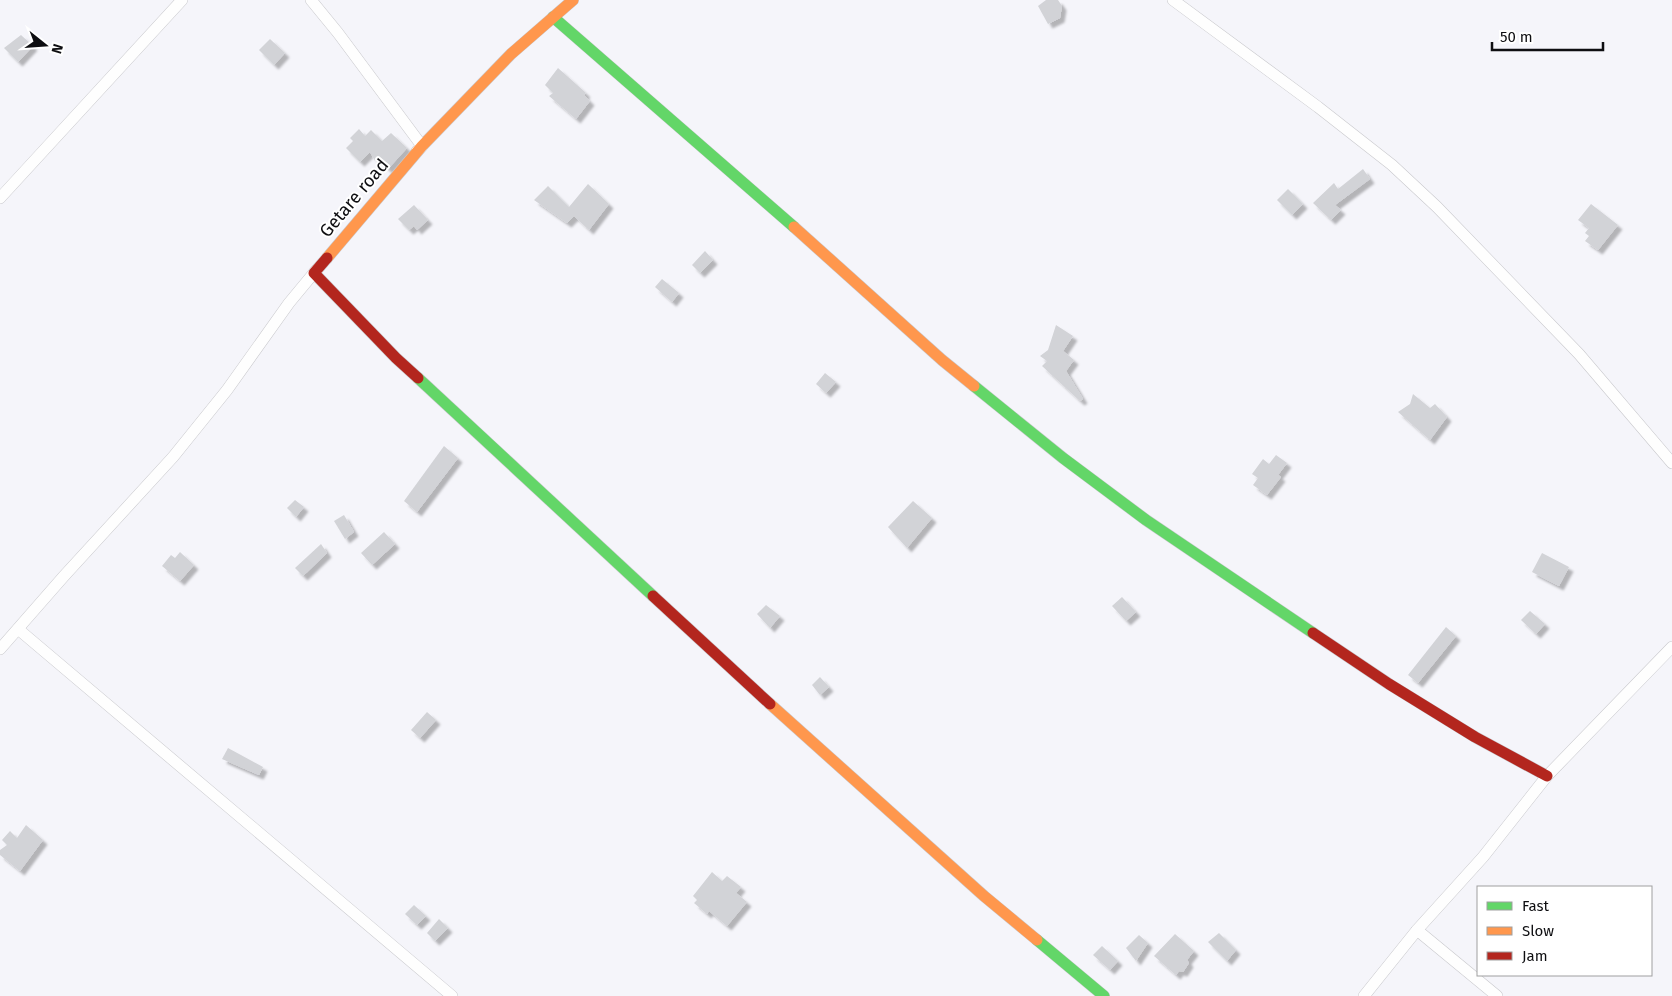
<svg xmlns="http://www.w3.org/2000/svg" width="1672" height="996" font-family="'Fira Sans',sans-serif">
	<style>
		.building { fill: #d2d3d7; filter: url(#shadow) }
		.lines { fill: none; stroke-linecap: round; stroke-linejoin: round }
		.street-casing { stroke: #c8c8cc; stroke-width: 12 }
		.fast-casing { stroke: #c8c8cc; stroke-width: 12 }
		.slow-casing { stroke: #c8c8cc; stroke-width: 12 }
		.jam-casing { stroke: #c8c8cc; stroke-width: 12 }
		.street { stroke: #fefefe; stroke-width: 11 }
		.fast { stroke: #63d668; stroke-width: 11 }
		.slow { stroke: #ff974d; stroke-width: 11 }
		.jam { stroke: #b3261e; stroke-width: 11 }
		.labels { text-anchor: middle; dominant-baseline: central; stroke-width: 4; stroke-linejoin: round; paint-order: stroke }
		.street-label { font-size: 18px; fill: #0e0e11; stroke: #fff }
	</style>
	<defs>
		<filter id="shadow"><feDropShadow dx="4.5" dy="4.5" stdDeviation="1" flood-color="#0004"/></filter>
	</defs>
	<rect width="100%" height="100%" fill="#f5f5fa"/>
	<g class="building">
		<polygon points="1046,0 1058,0 1062,6 1060,18 1048,24 1038,6"/>
		<polygon points="21,35 33,46 18,62 4,48"/>
		<polygon points="270,39 285,53 274,65 259,50"/>
		<polygon points="558,68 586,93 584,95 590,101 576,119 549,96 553,93 545,85"/>
		<polygon points="359,129 365,136 371,130 382,141 391,133 407,148 388,169 377,159 375,161 370,152 360,162 346,148 353,141 350,138"/>
		<polygon points="1363,169 1370,179 1335,205 1341,210 1331,220 1313,203 1334,183 1338,189"/>
		<polygon points="588,184 609,204 589,230 574,216 567,223 534,200 548,186 569,207"/>
		<polygon points="1288,189 1303,204 1292,215 1277,200"/>
		<polygon points="1591,204 1618,225 1598,250 1585,241 1589,236 1585,233 1589,228 1578,220"/>
		<polygon points="414,205 428,220 417,230 414,226 409,230 398,219"/>
		<polygon points="705,251 713,260 700,273 692,265"/>
		<polygon points="662,279 679,293 672,302 655,287"/>
		<polygon points="1056,325 1073,336 1063,351 1074,360 1066,371 1083,399 1080,401 1042,366 1047,361 1040,356 1048,350"/>
		<polygon points="825,373 836,382 826,393 816,384"/>
		<polygon points="1413,394 1430,408 1435,404 1447,417 1430,440 1398,412 1410,404"/>
		<polygon points="444,446 458,458 417,512 404,501"/>
		<polygon points="1276,455 1287,463 1278,475 1281,477 1267,495 1253,485 1258,478 1252,474 1263,459 1269,464"/>
		<polygon points="295,500 304,507 296,517 287,508"/>
		<polygon points="913,501 932,518 907,548 888,527"/>
		<polygon points="344,515 354,532 345,539 334,521"/>
		<polygon points="384,532 395,544 372,565 361,553"/>
		<polygon points="321,544 327,553 303,576 295,568"/>
		<polygon points="180,552 194,565 180,581 162,566 171,555 175,558"/>
		<polygon points="1542,553 1569,567 1559,586 1532,572"/>
		<polygon points="1122,597 1136,612 1126,621 1112,606"/>
		<polygon points="766,605 780,616 770,628 757,614"/>
		<polygon points="1530,611 1545,624 1536,634 1521,620"/>
		<polygon points="1446,627 1456,636 1418,683 1408,675"/>
		<polygon points="820,677 829,687 820,695 812,685"/>
		<polygon points="427,712 436,720 420,738 411,730"/>
		<polygon points="228,748 263,767 259,775 222,759"/>
		<polygon points="26,825 43,840 20,871 0,855 0,850 7,845 2,840 10,831 17,838"/>
		<polygon points="712,872 722,881 727,876 741,887 736,893 747,902 727,926 709,911 707,914 694,903 697,900 693,896"/>
		<polygon points="414,905 426,916 417,925 405,914"/>
		<polygon points="439,919 448,928 435,941 427,933"/>
		<polygon points="1219,933 1236,950 1227,961 1208,942"/>
		<polygon points="1175,934 1194,951 1187,960 1189,963 1183,972 1179,971 1176,975 1154,956"/>
		<polygon points="1139,935 1148,943 1136,961 1126,948"/>
		<polygon points="1102,946 1118,961 1110,970 1093,955"/>
	</g>
	<g class="lines">
		<defs>
			<g id="street">
				<polyline points="311,0 338,33 422,146 417,151"/>
				<polyline points="1173,0 1318,107 1392,165 1437,207 1579,354 1672,463"/>
				<polyline points="0,198 182,0"/>
				<polyline points="18,629 452,996"/>
				<polyline points="0,649 64,576 173,457 227,390 289,303 318,268"/>
				<polyline points="1417,930 1497,996"/>
				<polyline points="1364,996 1417,930 1483,857 1547,776 1672,647"/>
			</g>
			<g id="fast">
				<polyline points="553,17 794,227"/>
				<polyline points="418,378 653,596"/>
				<polyline points="974,386 1063,458 1146,520 1313,633"/>
				<polyline points="1037,940 1104,996"/>
			</g>
			<g id="slow">
				<polyline points="794,227 942,360 974,386"/>
				<polyline points="327,258 422,146 511,54 573,0"/>
				<polyline points="770,704 984,896 1037,940"/>
			</g>
			<g id="jam">
				<polyline points="327,258 314,273 396,358 418,378"/>
				<polyline points="653,596 770,704"/>
				<polyline points="1313,633 1389,684 1475,737 1547,776"/>
			</g>
		</defs>
		<use href="#street" class="street-casing"/>
		<use href="#fast" class="fast-casing"/>
		<use href="#slow" class="slow-casing"/>
		<use href="#jam" class="jam-casing"/>
		<use href="#street" class="street"/>
		<use href="#fast" class="fast"/>
		<use href="#slow" class="slow"/>
		<use href="#jam" class="jam"/>
	</g>
	<g class="labels">
		<g class="street-label">
			<text transform="translate(354 198) rotate(-50)">Getare road</text>
		</g>
	</g>
	<rect x="1477" y="886" width="175" height="90" fill="#ffffff" stroke="#9f9fa0"/>
	<rect x="1487" y="902" width="25" height="8" fill="#63d668" stroke="#9f9fa0"/>
	<text x="1522" y="911" font-size="15" fill="#0e0e11">Fast</text>
	<rect x="1487" y="927" width="25" height="8" fill="#ff974d" stroke="#9f9fa0"/>
	<text x="1522" y="936" font-size="15" fill="#0e0e11">Slow</text>
	<rect x="1487" y="952" width="25" height="8" fill="#b3261e" stroke="#9f9fa0"/>
	<text x="1522" y="961" font-size="15" fill="#0e0e11">Jam</text>
	<g transform="translate(45 45) rotate(107)" stroke="#ffffff" stroke-width="4" paint-order="stroke">
	<path d="M0-4L9 19L0 12L-9 19Z" fill="#0e0e11"/>
	<text y="-8" font-size="14" font-weight="bold" text-anchor="middle" fill="#0e0e11">N</text>
	</g>
	<path d="M1492 42v8h111v-8" fill="none" stroke="#0e0e11" stroke-width="2.5"/>
	<text x="1500" y="42" font-size="15" fill="#0e0e11" stroke="#ffffff" stroke-width="4" paint-order="stroke">50 m</text>
</svg>
